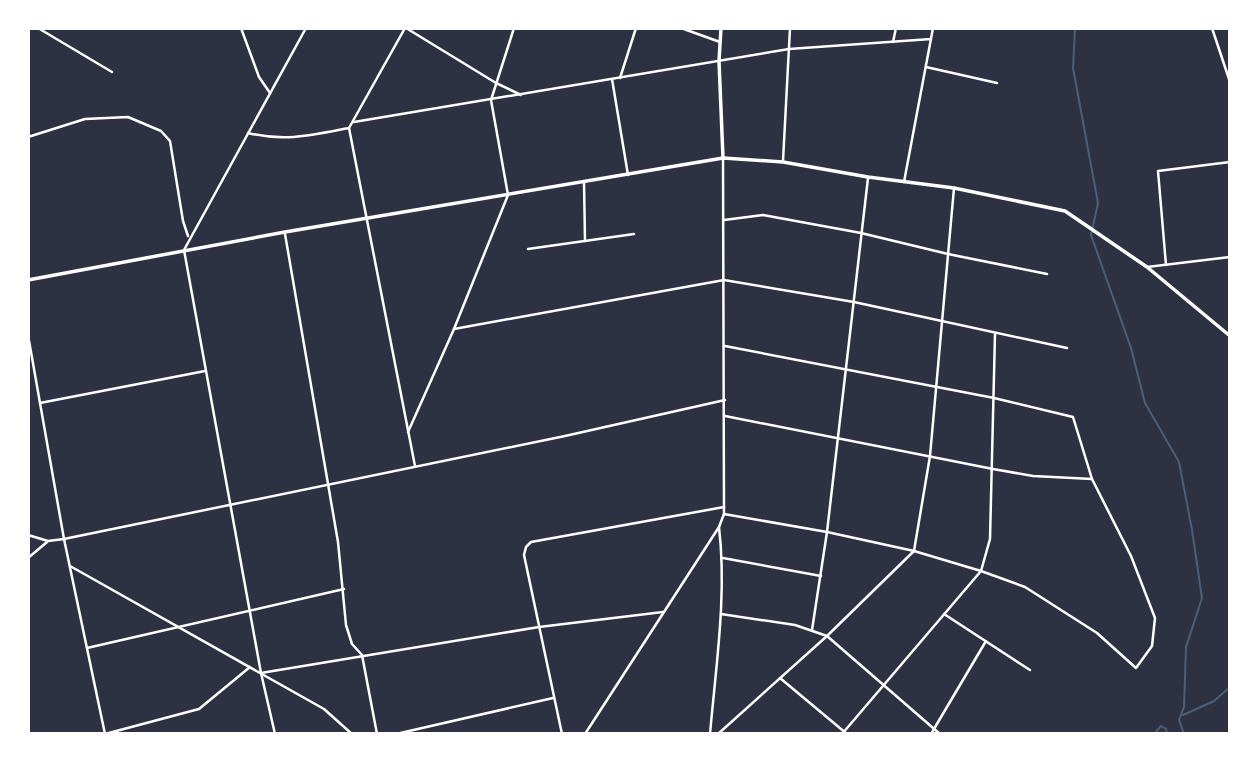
<svg xmlns="http://www.w3.org/2000/svg" width="1258" height="762" font-family="Arial,sans-serif">
	<style>
		.lines { fill: none; stroke-linecap: round; stroke-linejoin: round }
		.stream { stroke: #4f5d75; stroke-width: 2 }
		.minor { stroke: #fff; stroke-width: 2.5 }
		.tertiary { stroke: #fff; stroke-width: 3.5 }
	</style>
	<rect width="100%" height="100%" fill="#2d3142"/>
	<g class="lines">
		<g class="stream">
			<polyline points="1075,28 1073,68 1098,203 1091,235 1131,348 1145,403 1179,462 1192,530 1202,598 1186,647 1184,707 1179,720 1184,734"/>
			<polyline points="1183,715 1214,701 1230,687"/>
			<polyline points="1154,734 1161,726 1166,729 1167,734"/>
		</g>
		<g class="minor">
			<polyline points="38,28 112,72"/>
			<polyline points="241,28 259,77 270,93"/>
			<polyline points="406,28 496,83 521,95"/>
			<polyline points="681,28 720,42"/>
			<polyline points="1212,28 1230,82"/>
			<polyline points="893,42 896,28"/>
			<polyline points="926,67 997,83"/>
			<polyline points="620,78 636,28"/>
			<polyline points="612,79 628,175"/>
			<polyline points="354,122 789,49 931,39"/>
			<polyline points="349,128 415,466"/>
			<path d="M248 133C285 142 312 135 349 128L405 28"/>
			<polyline points="28,137 85,119 128,117 161,131 170,141 183,221 188,236"/>
			<polyline points="783,161 790,28"/>
			<polyline points="584,182 585,241"/>
			<polyline points="904,182 933,28"/>
			<polyline points="724,220 763,215 861,233 948,254 1047,274"/>
			<polyline points="285,234 338,542 346,625 352,644 362,655 377,734"/>
			<polyline points="528,249 634,234"/>
			<polyline points="1166,265 1158,171 1230,162"/>
			<polyline points="1147,267 1230,257"/>
			<polyline points="454,329 724,280 854,302 1067,348"/>
			<polyline points="28,335 64,539 105,734"/>
			<polyline points="40,403 205,371"/>
			<polyline points="725,416 993,469 1033,476 1092,479"/>
			<polyline points="408,432 454,329 508,195 491,100 514,28"/>
			<polyline points="724,514 827,532 914,551 981,571 1025,587 1097,633 1136,668 1152,646 1155,618 1131,556 1092,479 1073,417 994,398 725,346"/>
			<polyline points="28,535 48,541 64,539 565,436 725,400"/>
			<polyline points="28,558 47,542"/>
			<polyline points="723,558 821,576"/>
			<polyline points="70,566 324,709 352,734"/>
			<polyline points="721,614 795,625 827,636 940,734"/>
			<polyline points="944,614 1030,670"/>
			<polyline points="812,630 827,532 868,178"/>
			<polyline points="87,648 344,589"/>
			<polyline points="261,673 539,627 663,612"/>
			<polyline points="780,678 847,734"/>
			<polyline points="28,731 29,734"/>
			<polyline points="105,734 199,709 250,667"/>
			<polyline points="275,734 261,673 184,250 306,28"/>
			<polyline points="396,734 553,698"/>
			<polyline points="562,734 524,555 526,547 531,542 724,507"/>
			<polyline points="585,734 719,527 724,514 723,158"/>
			<path d="M710 734C716 665 727 595 719 527"/>
			<polyline points="718,734 827,636 914,551 930,456 954,188"/>
			<polyline points="842,734 981,571 990,539 995,334"/>
			<polyline points="931,734 986,641"/>
		</g>
		<g class="tertiary">
			<polyline points="721,28 719,61 723,158"/>
			<polyline points="28,280 285,232 723,158 783,162 868,177 954,188 1065,211 1147,267 1230,336"/>
		</g>
	</g>
	<rect width="1258" height="762" fill="none" stroke="#ffffff" stroke-width="60"/>
</svg>
